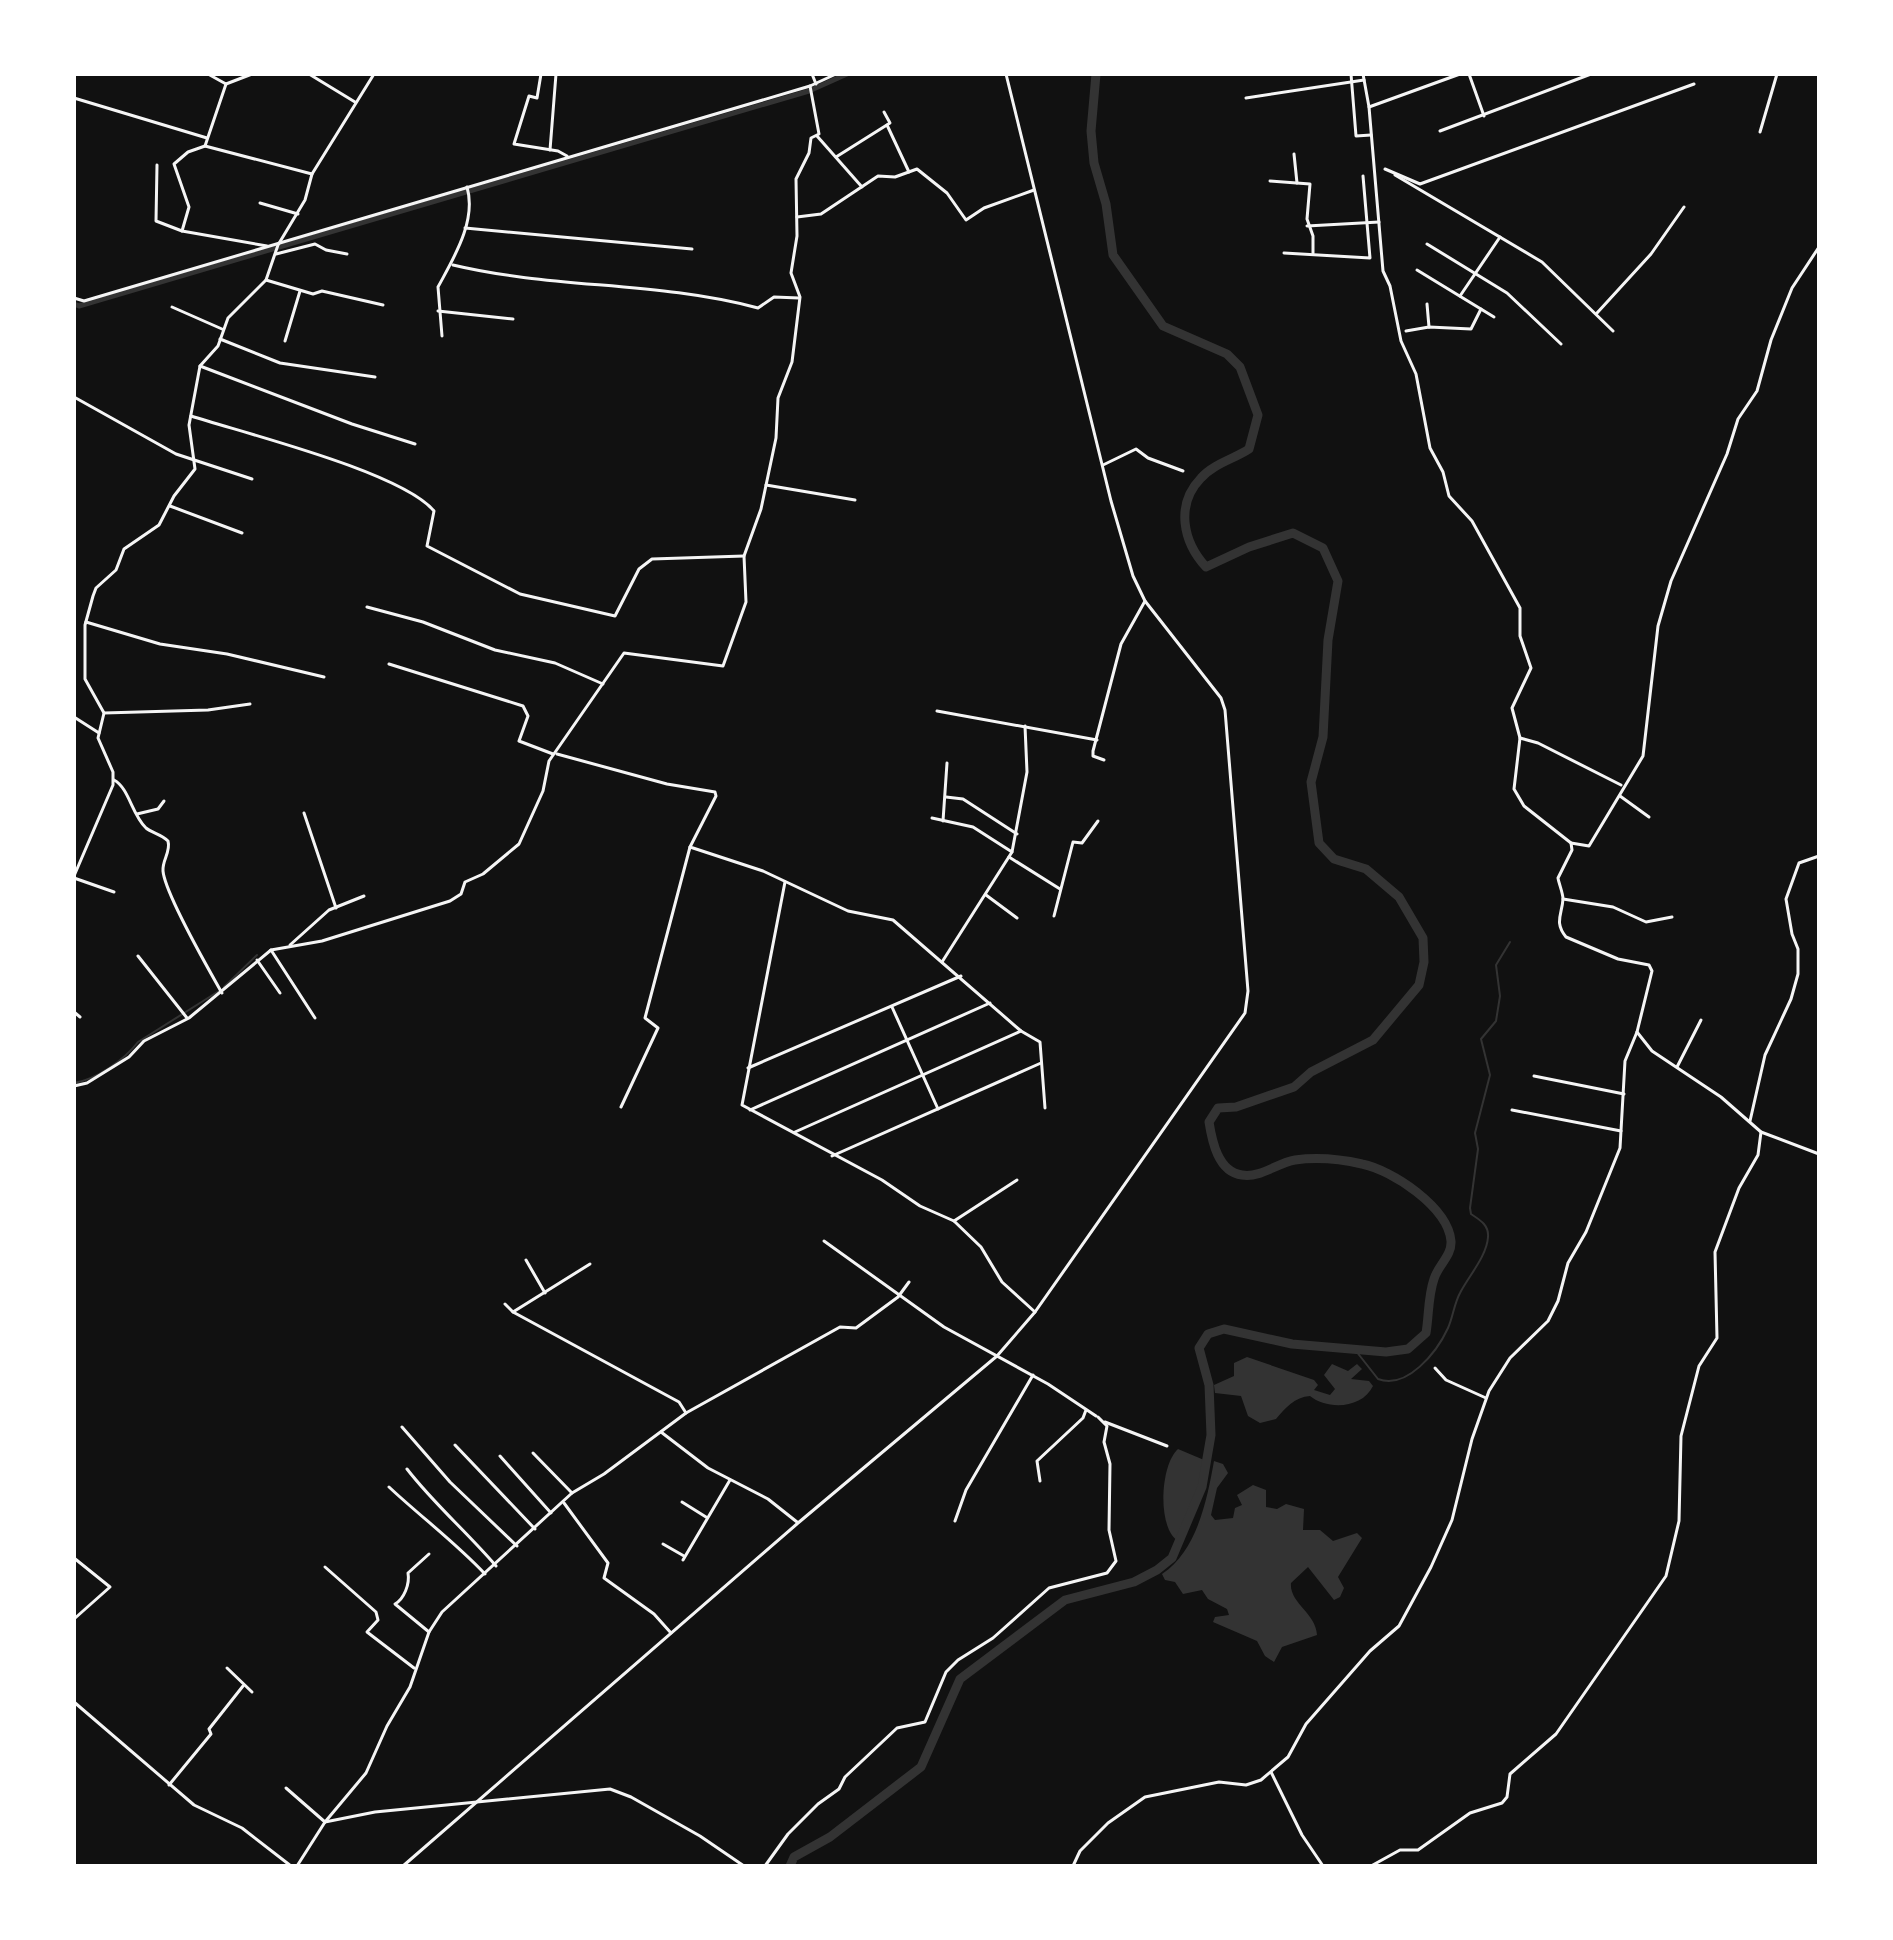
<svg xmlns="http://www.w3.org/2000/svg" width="1893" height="1940" font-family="'Varela Round',sans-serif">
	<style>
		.water { fill: #333 }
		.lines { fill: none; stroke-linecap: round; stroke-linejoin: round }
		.stream { stroke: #333; stroke-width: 2 }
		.canal { stroke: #333; stroke-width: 5 }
		.river { stroke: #333; stroke-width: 9 }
		.minor { stroke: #f5f5f5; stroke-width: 3 }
		.tertiary { stroke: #f5f5f5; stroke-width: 3 }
	</style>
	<rect width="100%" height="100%" fill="#111"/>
	<g class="water">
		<path d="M1247 1357 1314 1380 1318 1385 1314 1390 1330 1395 1335 1389 1324 1375 1332 1364 1348 1371 1357 1364 1362 1369 1351 1379 1369 1381 1373 1386C1362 1409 1327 1410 1310 1396 1295 1397 1285 1408 1276 1419L1260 1423 1248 1416 1241 1396 1215 1393 1214 1385 1234 1376V1363Z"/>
		<path d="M1178 1449 1204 1460 1199 1490 1178 1541C1157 1528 1160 1465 1178 1449Z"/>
		<path d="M1214 1461 1223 1464 1228 1473 1217 1488 1211 1515 1215 1520 1233 1518 1235 1508 1242 1505 1237 1495 1253 1485 1266 1490V1507L1277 1509 1286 1504 1304 1509 1303 1530H1320L1333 1541 1357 1533 1362 1538 1338 1577 1344 1588 1340 1597 1334 1600 1308 1567 1291 1583C1289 1603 1316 1613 1317 1635L1282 1647 1274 1662 1265 1656 1257 1641 1213 1622 1215 1617 1229 1615 1227 1609 1208 1599 1202 1590 1183 1594 1175 1582 1165 1580 1162 1574C1197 1551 1207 1500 1214 1461Z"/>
	</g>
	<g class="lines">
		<g class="stream">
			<polyline points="224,987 257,955"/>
			<path d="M74 1083C97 1079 124 1060 138 1042L219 991"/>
			<path d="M1356 1351 1378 1379C1407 1390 1437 1352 1448 1328 1453 1317 1454 1304 1460 1293 1468 1277 1487 1256 1488 1237 1489 1225 1480 1220 1471 1214L1470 1208 1478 1149 1475 1133 1490 1075 1481 1039 1496 1021 1500 996 1496 965 1510 942"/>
		</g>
		<polyline class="canal" points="74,304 79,306 809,91 847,74"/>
		<path class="river" d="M790 1866 794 1857 830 1837 921 1767 960 1679 1065 1600 1134 1582 1157 1570 1172 1558 1202 1487 1211 1435 1209 1385 1199 1348 1208 1334 1224 1329 1292 1344 1386 1352 1408 1349 1426 1333C1429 1315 1428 1296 1434 1279 1438 1265 1452 1256 1451 1241 1448 1207 1392 1170 1362 1164 1340 1159 1317 1157 1295 1160 1277 1163 1261 1178 1242 1175 1218 1172 1212 1141 1209 1122L1218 1108 1236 1107 1294 1087 1311 1072 1373 1040 1419 985 1424 962 1423 938 1399 897 1366 869 1334 859 1319 843 1311 782 1323 737 1328 640 1338 581 1323 548 1293 533 1249 547 1206 567C1183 542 1175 505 1201 478 1213 464 1234 459 1249 449L1258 415 1240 367 1227 354 1163 326 1113 255 1106 204 1094 163 1091 131 1096 74"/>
		<g class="minor">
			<polyline points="208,74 226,84 252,74"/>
			<polyline points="309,74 355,102"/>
			<polyline points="541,74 537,98 529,96 514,144 558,151 567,156"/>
			<polyline points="812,74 816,84"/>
			<polyline points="1351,74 1356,136 1371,135"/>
			<polyline points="1469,74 1484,116"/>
			<polyline points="226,84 205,146 312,174"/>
			<polyline points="74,98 207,138"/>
			<polyline points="1246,98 1364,80"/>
			<polyline points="1369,107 1460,74"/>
			<polyline points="887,125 909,172"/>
			<polyline points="1440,131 1591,74"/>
			<polyline points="1760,132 1777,74"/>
			<polyline points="817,136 862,187"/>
			<polyline points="550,150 556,74"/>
			<polyline points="1294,154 1297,183"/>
			<polyline points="836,157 890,123 884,112"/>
			<polyline points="157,165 156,221 182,231 267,246"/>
			<polyline points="1385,169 1420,184 1694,84"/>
			<polyline points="1395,175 1542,262 1613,331"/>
			<polyline points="1270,181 1310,184 1307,219 1313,236 1313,253"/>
			<polyline points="260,203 298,214"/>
			<polyline points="797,217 821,214 878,176 895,177 917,169 947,193 966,220 984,208 1034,190"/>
			<polyline points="1307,226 1379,222"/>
			<polyline points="465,228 692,249"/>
			<polyline points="182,231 189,207 174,164 188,152 205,146"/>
			<polyline points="1427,244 1507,293 1561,344"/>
			<polyline points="1284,253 1370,258 1363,176"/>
			<polyline points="276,254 315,244 326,250 347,254"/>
			<path d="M453 265C553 289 658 281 758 308L774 297 799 298"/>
			<polyline points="1417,270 1494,317"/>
			<polyline points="266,280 313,294 322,291 383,305"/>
			<polyline points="1460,296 1500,237"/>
			<polyline points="1427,304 1429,327"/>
			<polyline points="172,307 222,329"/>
			<polyline points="438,311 513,319"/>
			<polyline points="1597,313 1651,254 1684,207"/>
			<polyline points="1406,331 1429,327 1471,329 1481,309"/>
			<path d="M442 336 438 287C453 259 477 221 467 187"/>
			<polyline points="220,339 280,363 375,377"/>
			<polyline points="285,341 300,291"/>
			<polyline points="200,366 352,424 415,444"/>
			<polyline points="74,397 176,454 252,479"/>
			<path d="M191 416C247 434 401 472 434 511L427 546 520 594 615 616 639 569 652 559 744 556"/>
			<polyline points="1103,465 1136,449 1148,458 1183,471"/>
			<polyline points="766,485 855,500"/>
			<polyline points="170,506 242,533"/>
			<polyline points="367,607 423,622 495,650 555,663 603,684"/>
			<polyline points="86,622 160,644 227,654 324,677"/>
			<polyline points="389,664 523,706 528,716 519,741 553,754"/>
			<polyline points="937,711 1097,740"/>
			<polyline points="104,713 208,710 250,704"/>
			<polyline points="74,717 99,733"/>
			<polyline points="1520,738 1538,743 1621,785"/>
			<polyline points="1104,760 1093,756 1093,751 1121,644 1145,601"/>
			<polyline points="1620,796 1649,817"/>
			<polyline points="946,797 963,799 1017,834"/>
			<polyline points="304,813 336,908"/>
			<polyline points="137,814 158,809 164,801"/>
			<polyline points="932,818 973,827 1012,852"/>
			<polyline points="943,821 947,763"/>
			<polyline points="1571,843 1589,846 1643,756 1658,626 1671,581 1727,454 1738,419 1757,391 1771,340 1792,288 1819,247"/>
			<polyline points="1009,857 1060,889"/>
			<polyline points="74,878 114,892"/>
			<polyline points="785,882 742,1105 882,1180 920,1206 954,1221 981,1247 1002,1282 1035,1312"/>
			<polyline points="986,895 1017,918"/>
			<polyline points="1563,899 1613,907 1646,922 1672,917"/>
			<polyline points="1054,916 1073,842 1082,843 1098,821"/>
			<polyline points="290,945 329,910 364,896"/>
			<polyline points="271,950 315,1018"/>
			<polyline points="138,956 187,1018"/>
			<polyline points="257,960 280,993"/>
			<polyline points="942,962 1012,852 1027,772 1025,726"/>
			<polyline points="892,1007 938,1109"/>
			<polyline points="74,1012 80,1017"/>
			<polyline points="1677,1067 1701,1020"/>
			<polyline points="748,1068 961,976"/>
			<polyline points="1534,1076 1624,1094"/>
			<polyline points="621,1107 658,1028 645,1018 690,847"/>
			<polyline points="750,1110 990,1003"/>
			<polyline points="1512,1110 1621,1131"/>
			<polyline points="795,1132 1021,1031"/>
			<polyline points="832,1156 1041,1063"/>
			<polyline points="954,1221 1017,1180"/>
			<polyline points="824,1241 944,1327 1048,1384 1096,1416"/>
			<polyline points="526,1260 545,1293"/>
			<polyline points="513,1312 590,1264"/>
			<polyline points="1435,1368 1446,1380 1486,1398"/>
			<polyline points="686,1413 840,1327 856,1328 898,1297 909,1282"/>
			<polyline points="1105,1422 1167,1446"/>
			<polyline points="402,1427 450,1482 517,1546"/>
			<polyline points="661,1432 708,1468 768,1499 797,1522"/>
			<polyline points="455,1445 535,1529"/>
			<polyline points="533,1453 572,1493"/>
			<polyline points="500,1456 551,1513"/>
			<path d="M407 1469C434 1504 467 1532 496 1566"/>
			<polyline points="1040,1481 1037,1461 1083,1418 1086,1410"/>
			<path d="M389 1487C421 1517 455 1542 485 1574"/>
			<polyline points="682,1502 706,1517"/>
			<polyline points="564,1503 608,1563 604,1578 654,1614 671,1633"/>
			<polyline points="955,1521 966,1490 1033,1375"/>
			<polyline points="663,1544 684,1556"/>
			<polyline points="74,1558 110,1587 74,1619"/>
			<polyline points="683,1560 730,1480"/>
			<polyline points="325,1567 376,1612 378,1620 367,1632 414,1668"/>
			<path d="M429 1632 395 1604C404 1599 410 1584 408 1573L429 1554"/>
			<polyline points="227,1668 252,1692"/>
			<polyline points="74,1702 194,1805 242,1828 291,1866"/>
			<polyline points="1271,1772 1302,1835 1323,1866"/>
			<polyline points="169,1785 211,1734 209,1729 243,1686"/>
			<polyline points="286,1788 325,1822"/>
			<polyline points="297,1866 325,1822 366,1773 387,1726 410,1687 429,1632 442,1612 572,1493 604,1474 686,1413 679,1402 513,1312 505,1304"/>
			<polyline points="765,1866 788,1834 818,1804 839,1789 845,1777 897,1728 925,1722 946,1672 958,1660 993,1638 1049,1588 1107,1573 1116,1561 1109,1530 1110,1464 1104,1442 1107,1426 1098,1417"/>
			<polyline points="1371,1866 1400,1850 1418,1850 1470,1813 1502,1803 1507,1797 1510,1774 1556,1734 1666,1576 1679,1521 1681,1436 1699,1366 1717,1338 1715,1252 1739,1188 1758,1155 1761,1132"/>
		</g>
		<g class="tertiary">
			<polyline points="74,298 84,301 810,86 836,74"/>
			<polyline points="557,754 667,784 715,792 716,796 690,847 763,871 848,911 893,920 1021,1031 1040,1042 1045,1108"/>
			<path d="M114 780C129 788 132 815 146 828 152 833 161 834 168 841 171 852 162 860 163 871 165 894 209 970 222 993"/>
			<polyline points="74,876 113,785 113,772 98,738 104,713 85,679 85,625 93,596 96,588 116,570 124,549 159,525 174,496 195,469 189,425 200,366 218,346 228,318 266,280 278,245 305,200 312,174 374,74"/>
			<polyline points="1637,1032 1652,1051 1721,1097 1761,1132 1819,1154"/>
			<polyline points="74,1086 87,1083 129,1057 144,1041 189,1018 271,950 322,941 450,901 461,894 465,882 483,874 519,844 543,791 549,761 624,653 723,666 746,602 744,556 761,509 776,438 778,398 792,362 800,297 791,273 797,236 796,179 809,153 811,138 819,134 810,86"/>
			<polyline points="1750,1121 1765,1055 1791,999 1798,974 1798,949 1792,934 1786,899 1799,863 1819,856"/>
			<polyline points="325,1822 375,1812 610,1789 631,1797 700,1836 744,1866"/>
			<polyline points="403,1866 798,1523 997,1356 1035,1312 1245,1013 1248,991 1225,710 1221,698 1145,601 1133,576 1111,501 1006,74"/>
			<path d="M1073 1866 1080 1851 1108 1823 1145 1797 1219 1782 1246 1785 1261 1780 1288 1757 1306 1724 1370 1651 1399 1626 1431 1567 1452 1520 1472 1439 1489 1391 1510 1358 1548 1321 1558 1301 1568 1263 1586 1232 1620 1148 1625 1061 1637 1032 1652 971 1649 965 1618 959 1566 937C1554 922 1562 915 1563 899 1563 893 1559 884 1558 878L1572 850 1571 843 1524 806 1514 789 1520 738 1512 708 1531 668 1520 636V608L1472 521 1449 496 1443 472 1430 448 1416 374 1401 341 1390 286 1383 271 1369 107 1363 74"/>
		</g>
	</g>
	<rect width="1893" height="1940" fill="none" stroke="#ffffff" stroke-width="152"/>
</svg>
